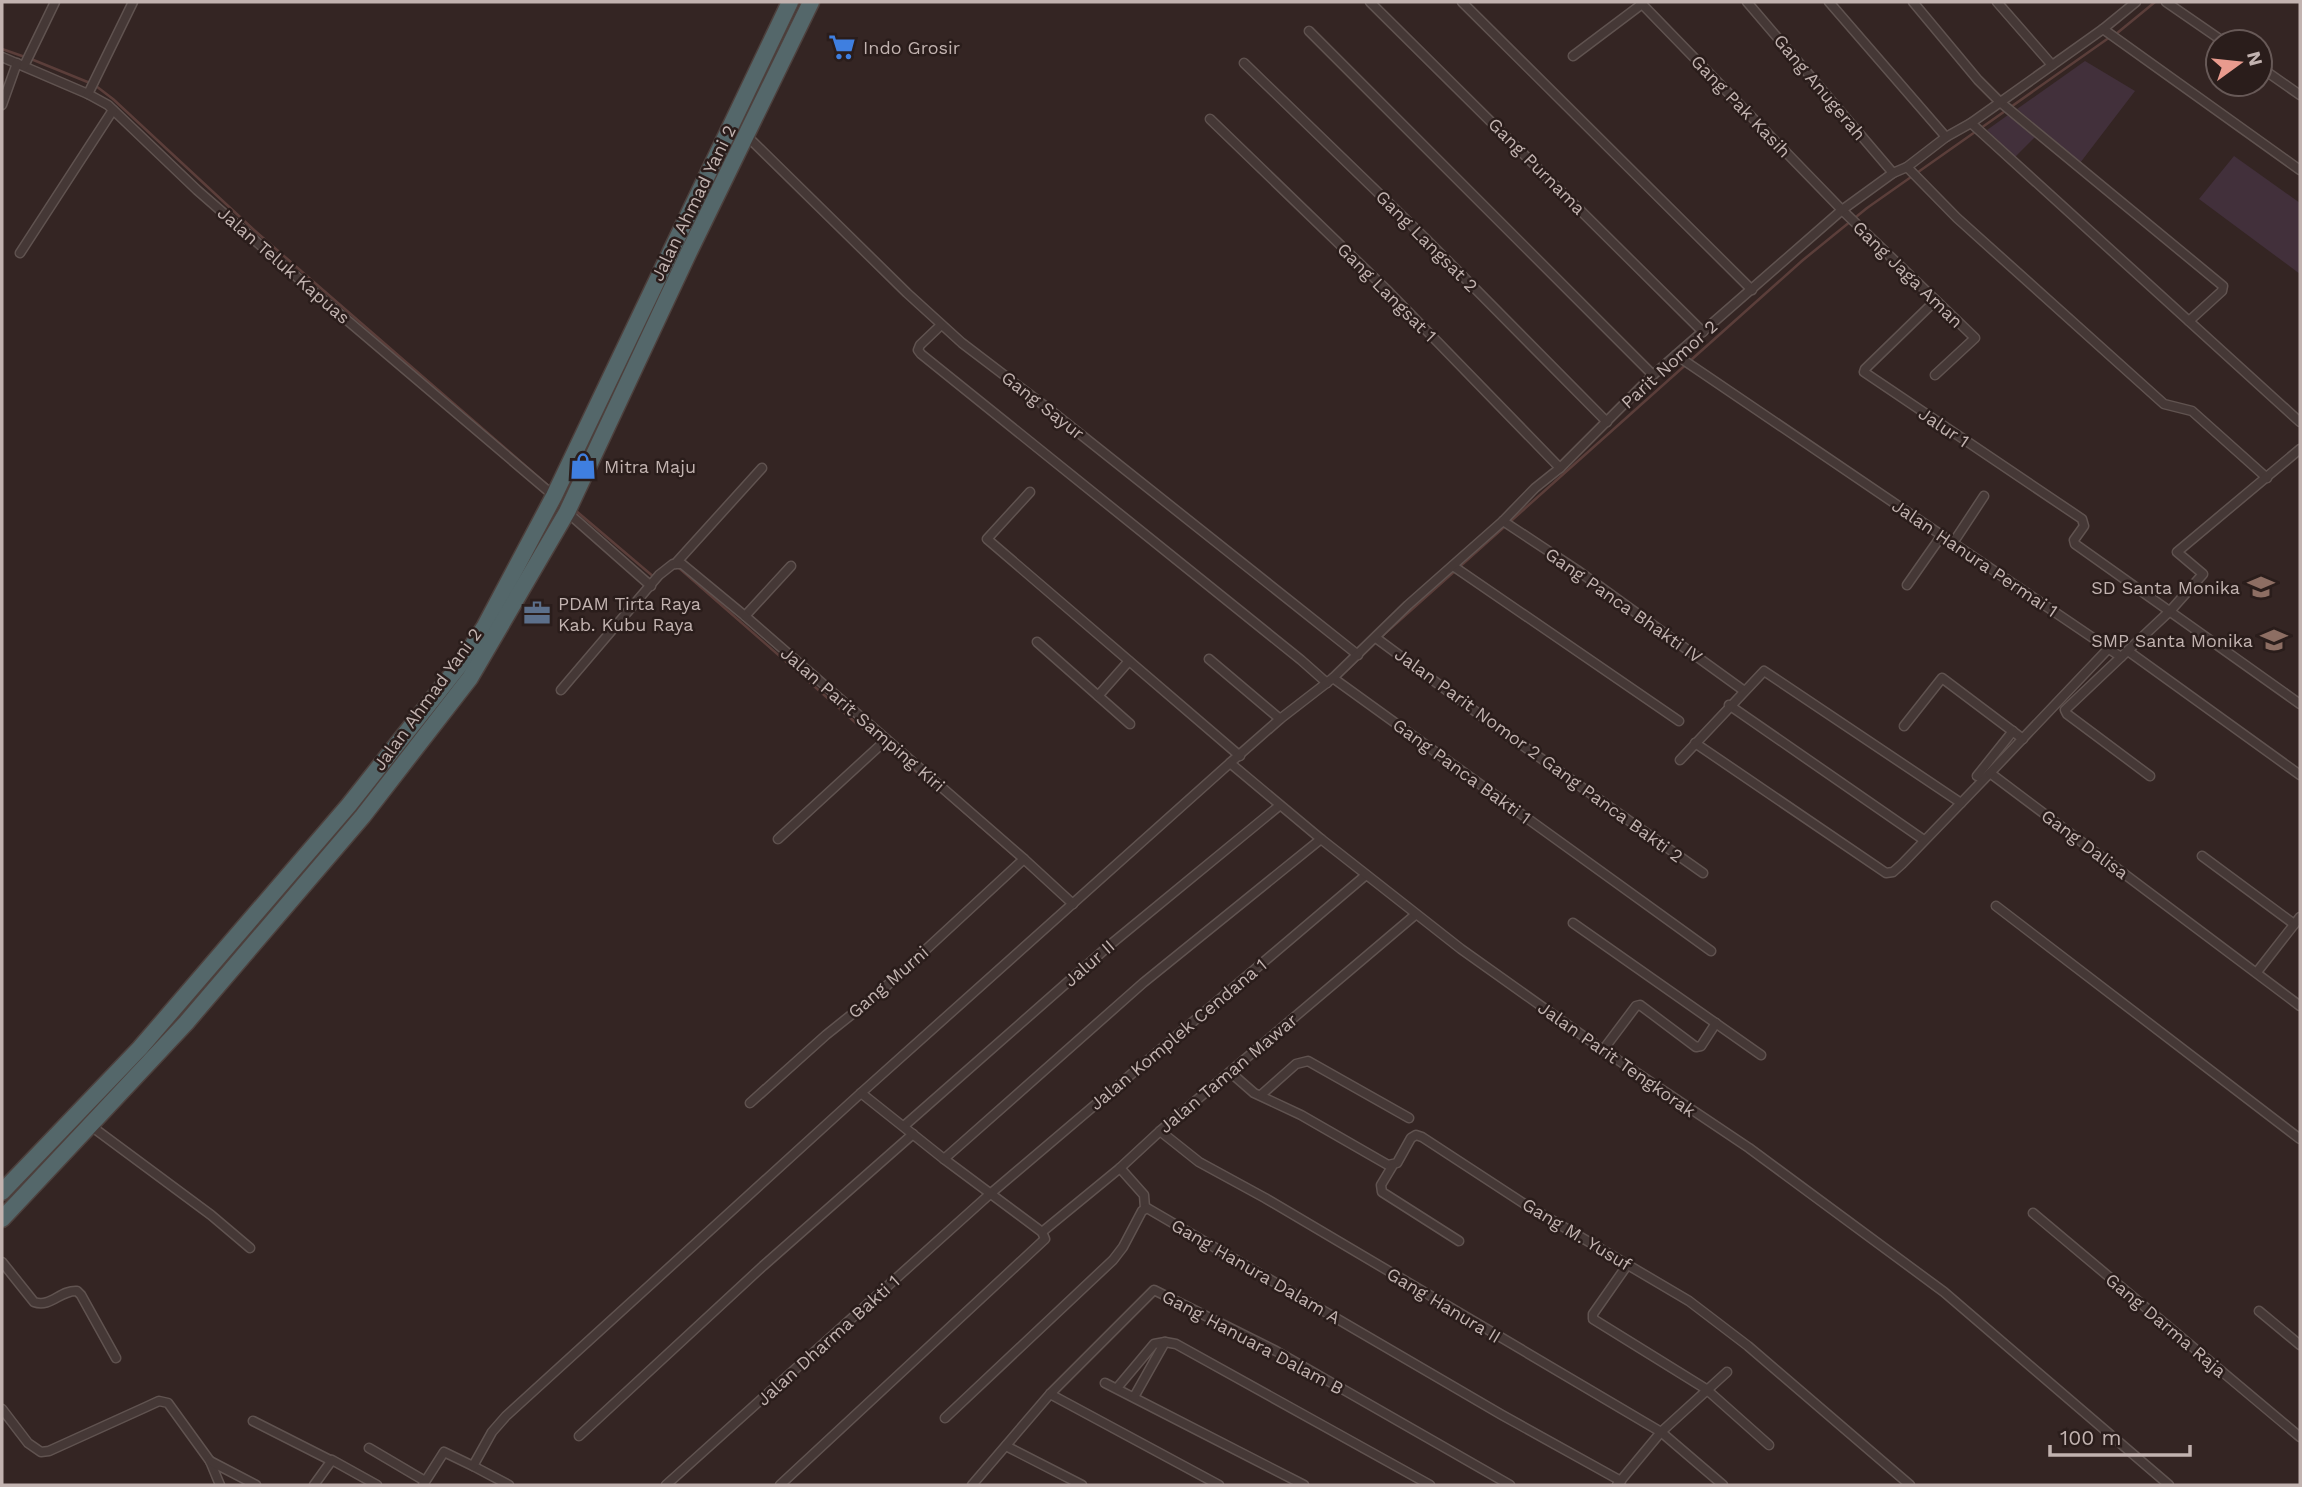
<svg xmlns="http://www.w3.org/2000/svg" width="2302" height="1487" font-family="'Work Sans',sans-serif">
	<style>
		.green { fill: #42303b }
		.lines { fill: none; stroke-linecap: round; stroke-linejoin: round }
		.stream { stroke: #5b3e3a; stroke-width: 2.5 }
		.street-casing { stroke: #605350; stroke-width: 11 }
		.highway-casing { stroke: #4d403d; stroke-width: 19 }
		.street { stroke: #453836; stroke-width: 8 }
		.highway { stroke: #54676a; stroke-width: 16 }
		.labels { text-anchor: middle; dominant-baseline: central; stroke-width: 5; stroke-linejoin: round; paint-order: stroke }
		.poi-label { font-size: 18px; fill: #c2b3b0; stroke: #2a1d1b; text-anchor: start }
		.street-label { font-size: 18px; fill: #c2b3b0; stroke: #2a1d1b }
	</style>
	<rect width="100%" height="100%" fill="#342523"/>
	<g class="green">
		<polygon points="2085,61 2135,91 2080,163 2017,109"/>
		<polygon points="2008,115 2036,136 2015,157 1987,130"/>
		<polygon points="2234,156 2300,203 2300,274 2199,199"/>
	</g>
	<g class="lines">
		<g class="stream">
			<polyline points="2116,34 2155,2"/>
			<polyline points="2,49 25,57"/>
			<polyline points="31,59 90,83"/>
			<polyline points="96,86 113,99 254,230 552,489"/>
			<polyline points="1981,128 2110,37"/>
			<polyline points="575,510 655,578"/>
			<polyline points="679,568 856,723 940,791 1045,883"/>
			<polyline points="1381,637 1803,260 1867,208 1975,132"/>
			<polyline points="1346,671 1376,642"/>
		</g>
		<defs>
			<g id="street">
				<polyline points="1370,2 1703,332"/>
				<polyline points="1462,2 1752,290"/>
				<polyline points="1640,2 1843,211 1975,338 1935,375"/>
				<polyline points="1747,2 1893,173"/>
				<polyline points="1829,2 1946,137"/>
				<polyline points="1913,2 1978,80 2000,102 2223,286 2222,291 2189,321"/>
				<polyline points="1997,2 2052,65"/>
				<polyline points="2166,2 2224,42"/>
				<polyline points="2103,29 2300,170"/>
				<polyline points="1309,31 1653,375"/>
				<polyline points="1573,56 1642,4"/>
				<polyline points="2,57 88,94 108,105 197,190 321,298 554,496"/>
				<polyline points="1244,63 1427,240 1607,422"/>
				<polyline points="24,66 55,2"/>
				<polyline points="2260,67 2300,95"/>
				<polyline points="88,94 133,2"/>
				<polyline points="2,105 17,63"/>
				<polyline points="1210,119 1389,292 1560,468"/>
				<polyline points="1971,123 2300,422"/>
				<polyline points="747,136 907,293 962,343 1050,410 1358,655"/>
				<polyline points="1907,167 1957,218 2164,404 2192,411 2267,478"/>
				<polyline points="20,253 113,110"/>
				<polyline points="1935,301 1865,369 1864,372 2082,519 2084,526 2074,540 2075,544 2300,704"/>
				<polyline points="941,325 920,345 918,350 921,354 1301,660 1327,683"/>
				<polyline points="1676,355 2121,657 2065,710 2067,714 2150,776"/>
				<polyline points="1030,492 987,539 1240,756"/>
				<polyline points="567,512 651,586"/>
				<polyline points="1503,521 1577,570 1743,690"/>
				<polyline points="1953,543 1984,496"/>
				<polyline points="675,564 762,468"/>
				<polyline points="1453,566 1679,721"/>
				<polyline points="1907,585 1942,535"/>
				<polyline points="745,616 791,566"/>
				<polyline points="1376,638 1491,723 1703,873"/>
				<polyline points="1037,642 1130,724"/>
				<polyline points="2128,651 2300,775"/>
				<polyline points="2121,657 2171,610 2203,574 2177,552 2300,449"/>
				<polyline points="1209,659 1280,719"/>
				<polyline points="1333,678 1711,951"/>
				<polyline points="561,690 659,575 673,564 682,564 745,616 1024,859 1073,904"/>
				<polyline points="1098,696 1129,661"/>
				<polyline points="1729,705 1924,840"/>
				<polyline points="1904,726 1942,678 2023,739"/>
				<polyline points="1695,743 1886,873 1893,872 1902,864 1990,773 2300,1006"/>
				<polyline points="1680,760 1764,671 1961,803"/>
				<polyline points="1230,763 1280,719 1333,678 1408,605 1503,521 1535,488 1560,468 1653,375 1842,210 1893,173 1907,167 1946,137 1971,123 2103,29 2136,2"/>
				<polyline points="1990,773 2109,648"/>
				<polyline points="1977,776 2013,731"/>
				<polyline points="778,839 886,740"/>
				<polyline points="2202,856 2294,924"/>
				<polyline points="1996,906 2300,1139"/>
				<polyline points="1573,923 1761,1055"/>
				<polyline points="2257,972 2300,917"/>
				<polyline points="1603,1050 1636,1006 1640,1005 1696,1047 1701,1046 1716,1023"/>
				<polyline points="1230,1072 1254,1093 1301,1115 1388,1165 1397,1163 1411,1138 1416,1135 1422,1137 1523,1203 1689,1301 1748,1346 1910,1485"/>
				<polyline points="1261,1095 1296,1064 1308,1061 1409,1118"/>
				<polyline points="750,1103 826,1035 881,991 1024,859"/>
				<polyline points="91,1126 211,1215 250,1248"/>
				<polyline points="904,1126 1111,944 1279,806"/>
				<polyline points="1160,1131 1199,1162 1265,1198 1661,1432 1723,1485"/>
				<polyline points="944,1159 1143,983 1321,839"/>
				<polyline points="1393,1165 1381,1185 1382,1192 1459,1241"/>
				<polyline points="1120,1168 1144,1195 1145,1208"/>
				<polyline points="2033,1213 2300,1437"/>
				<polyline points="1042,1232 1120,1168 1160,1131 1415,915"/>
				<path d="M2 1262 34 1302C51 1308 60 1290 77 1291L81 1295 116 1358"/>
				<polyline points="1628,1264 1593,1314 1593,1319 1706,1389 1769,1445"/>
				<polyline points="2259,1311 2300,1345"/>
				<polyline points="1105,1383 1304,1485"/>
				<polyline points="1117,1388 1154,1344 1165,1342 1176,1344 1430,1485"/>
				<polyline points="1050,1394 1219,1485"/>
				<polyline points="1134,1397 1165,1342"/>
				<polyline points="2,1409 28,1443 41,1452 49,1451 146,1407 159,1401 168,1403 210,1461 220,1485"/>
				<polyline points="945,1418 1113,1260 1123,1247 1142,1211 1147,1208 1502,1415 1621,1481"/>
				<polyline points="253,1421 330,1460"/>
				<polyline points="579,1436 763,1266 913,1134"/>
				<polyline points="1006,1446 1082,1485"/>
				<polyline points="369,1448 425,1481"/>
				<polyline points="210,1461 256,1485"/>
				<polyline points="473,1466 509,1485"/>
				<polyline points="314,1485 332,1460 377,1485"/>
				<polyline points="423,1485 444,1452 473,1466 492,1432 506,1416 861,1093"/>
				<polyline points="666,1485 990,1194 1366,875"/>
				<polyline points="780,1485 1045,1239 1042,1232 944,1159 861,1093 1230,763 1321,839 1461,949 1603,1050 1749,1148 1944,1292 2169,1485"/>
				<polyline points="972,1485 1050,1394 1154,1290 1276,1351 1510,1485"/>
				<polyline points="1617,1485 1661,1432 1727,1372"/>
			</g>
			<g id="highway">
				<polyline points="2,1192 140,1048 349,805 462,662 485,626 554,496 790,2"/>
				<polyline points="2,1219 186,1023 363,816 470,678 567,512 688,254 811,2"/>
			</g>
		</defs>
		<use href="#street" class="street-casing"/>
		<use href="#highway" class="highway-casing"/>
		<use href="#street" class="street"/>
		<use href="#highway" class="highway"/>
	</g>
	<defs>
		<symbol id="supermarket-bare" viewBox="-9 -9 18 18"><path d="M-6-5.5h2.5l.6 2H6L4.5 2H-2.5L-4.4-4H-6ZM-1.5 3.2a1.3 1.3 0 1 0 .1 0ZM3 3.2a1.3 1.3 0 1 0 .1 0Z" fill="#3f7fe0" stroke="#2a1d1b" stroke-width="2.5" paint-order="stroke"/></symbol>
		<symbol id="shop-bare" viewBox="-9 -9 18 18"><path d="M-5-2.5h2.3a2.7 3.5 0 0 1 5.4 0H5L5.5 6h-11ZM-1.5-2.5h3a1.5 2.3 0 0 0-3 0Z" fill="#3f7fe0" stroke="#2a1d1b" stroke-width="2.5" paint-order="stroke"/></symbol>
		<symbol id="school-bare" viewBox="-9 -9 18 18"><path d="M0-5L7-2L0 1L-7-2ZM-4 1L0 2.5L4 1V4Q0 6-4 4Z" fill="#8d6e63" stroke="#2a1d1b" stroke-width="2.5" paint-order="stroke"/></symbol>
		<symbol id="office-bare" viewBox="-9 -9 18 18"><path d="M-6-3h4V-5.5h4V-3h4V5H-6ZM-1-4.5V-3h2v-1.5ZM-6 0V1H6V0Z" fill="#5c6f8a" stroke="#2a1d1b" stroke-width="2.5" paint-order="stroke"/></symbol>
	</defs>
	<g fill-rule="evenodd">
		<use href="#supermarket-bare" x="823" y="28" width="38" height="38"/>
		<use href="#shop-bare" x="564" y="447" width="38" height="38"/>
		<use href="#school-bare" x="2242" y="568" width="38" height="38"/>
		<use href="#office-bare" x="518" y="594" width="38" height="38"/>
		<use href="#school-bare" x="2255" y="621" width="38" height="38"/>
	</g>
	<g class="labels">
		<g class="poi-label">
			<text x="863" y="47">Indo Grosir</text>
			<text x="604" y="466">Mitra Maju</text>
			<text x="2240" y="587" text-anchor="end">SD Santa Monika</text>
			<text x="558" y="603">PDAM Tirta Raya<tspan x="558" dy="21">Kab. Kubu Raya</tspan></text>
			<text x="2253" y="640" text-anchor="end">SMP Santa Monika</text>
		</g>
		<g class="street-label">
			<text transform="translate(1820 87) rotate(50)">Gang Anugerah</text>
			<text transform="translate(1741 106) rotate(46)">Gang Pak Kasih</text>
			<text transform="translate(1537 166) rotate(45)">Gang Purnama</text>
			<text transform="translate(693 203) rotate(-64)">Jalan Ahmad Yani 2</text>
			<text transform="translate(1427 241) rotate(45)">Gang Langsat 2</text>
			<text transform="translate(284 265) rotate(41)">Jalan Teluk Kapuas</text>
			<text transform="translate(1908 274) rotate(44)">Gang Jaga Aman</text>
			<text transform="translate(1387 292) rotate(45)">Gang Langsat 1</text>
			<text transform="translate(1669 364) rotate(-42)">Parit Nomor 2</text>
			<text transform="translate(1043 405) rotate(38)">Gang Sayur</text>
			<text transform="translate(1944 427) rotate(34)">Jalur 1</text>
			<text transform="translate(1975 558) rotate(34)">Jalan Hanura Permai 1</text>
			<text transform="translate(1624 605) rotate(35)">Gang Panca Bhakti IV</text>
			<text transform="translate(427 699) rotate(-54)">Jalan Ahmad Yani 2</text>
			<text transform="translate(863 719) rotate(41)">Jalan Parit Samping Kiri</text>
			<text transform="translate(1539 755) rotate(36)">Jalan Parit Nomor 2 Gang Panca Bakti 2</text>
			<text transform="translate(1462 771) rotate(36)">Gang Panca Bakti 1</text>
			<text transform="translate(2085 844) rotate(37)">Gang Dalisa</text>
			<text transform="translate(1089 963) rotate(-41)">Jalur II</text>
			<text transform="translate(888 982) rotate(-41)">Gang Murni</text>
			<text transform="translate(1178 1034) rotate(-40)">Jalan Komplek Cendana 1</text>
			<text transform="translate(1617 1059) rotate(35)">Jalan Parit Tengkorak</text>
			<text transform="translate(1228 1073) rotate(-40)">Jalan Taman Mawar</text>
			<text transform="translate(1577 1234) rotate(31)">Gang M. Yusuf</text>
			<text transform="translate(1256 1271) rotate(30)">Gang Hanura Dalam A</text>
			<text transform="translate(1444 1305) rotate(31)">Gang Hanura II</text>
			<text transform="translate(2166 1325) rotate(40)">Gang Darma Raja</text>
			<text transform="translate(828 1340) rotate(-42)">Jalan Dharma Bakti 1</text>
			<text transform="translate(1253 1342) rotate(28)">Gang Hanuara Dalam B</text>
		</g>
	</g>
	<rect width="2302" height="1487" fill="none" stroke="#c2b3b0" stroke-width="7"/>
	<g transform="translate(2239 63) rotate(75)"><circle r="33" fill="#2a1d1b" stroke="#675957" stroke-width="2"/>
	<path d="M0-5L12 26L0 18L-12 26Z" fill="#e99b8e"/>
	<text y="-10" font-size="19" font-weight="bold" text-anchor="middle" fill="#c2b3b0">N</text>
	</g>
	<path d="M2050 1445v10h140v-10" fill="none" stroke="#c2b3b0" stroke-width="3.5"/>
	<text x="2060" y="1445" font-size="21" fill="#c2b3b0" stroke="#2a1d1b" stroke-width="5" paint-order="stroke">100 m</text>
</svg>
